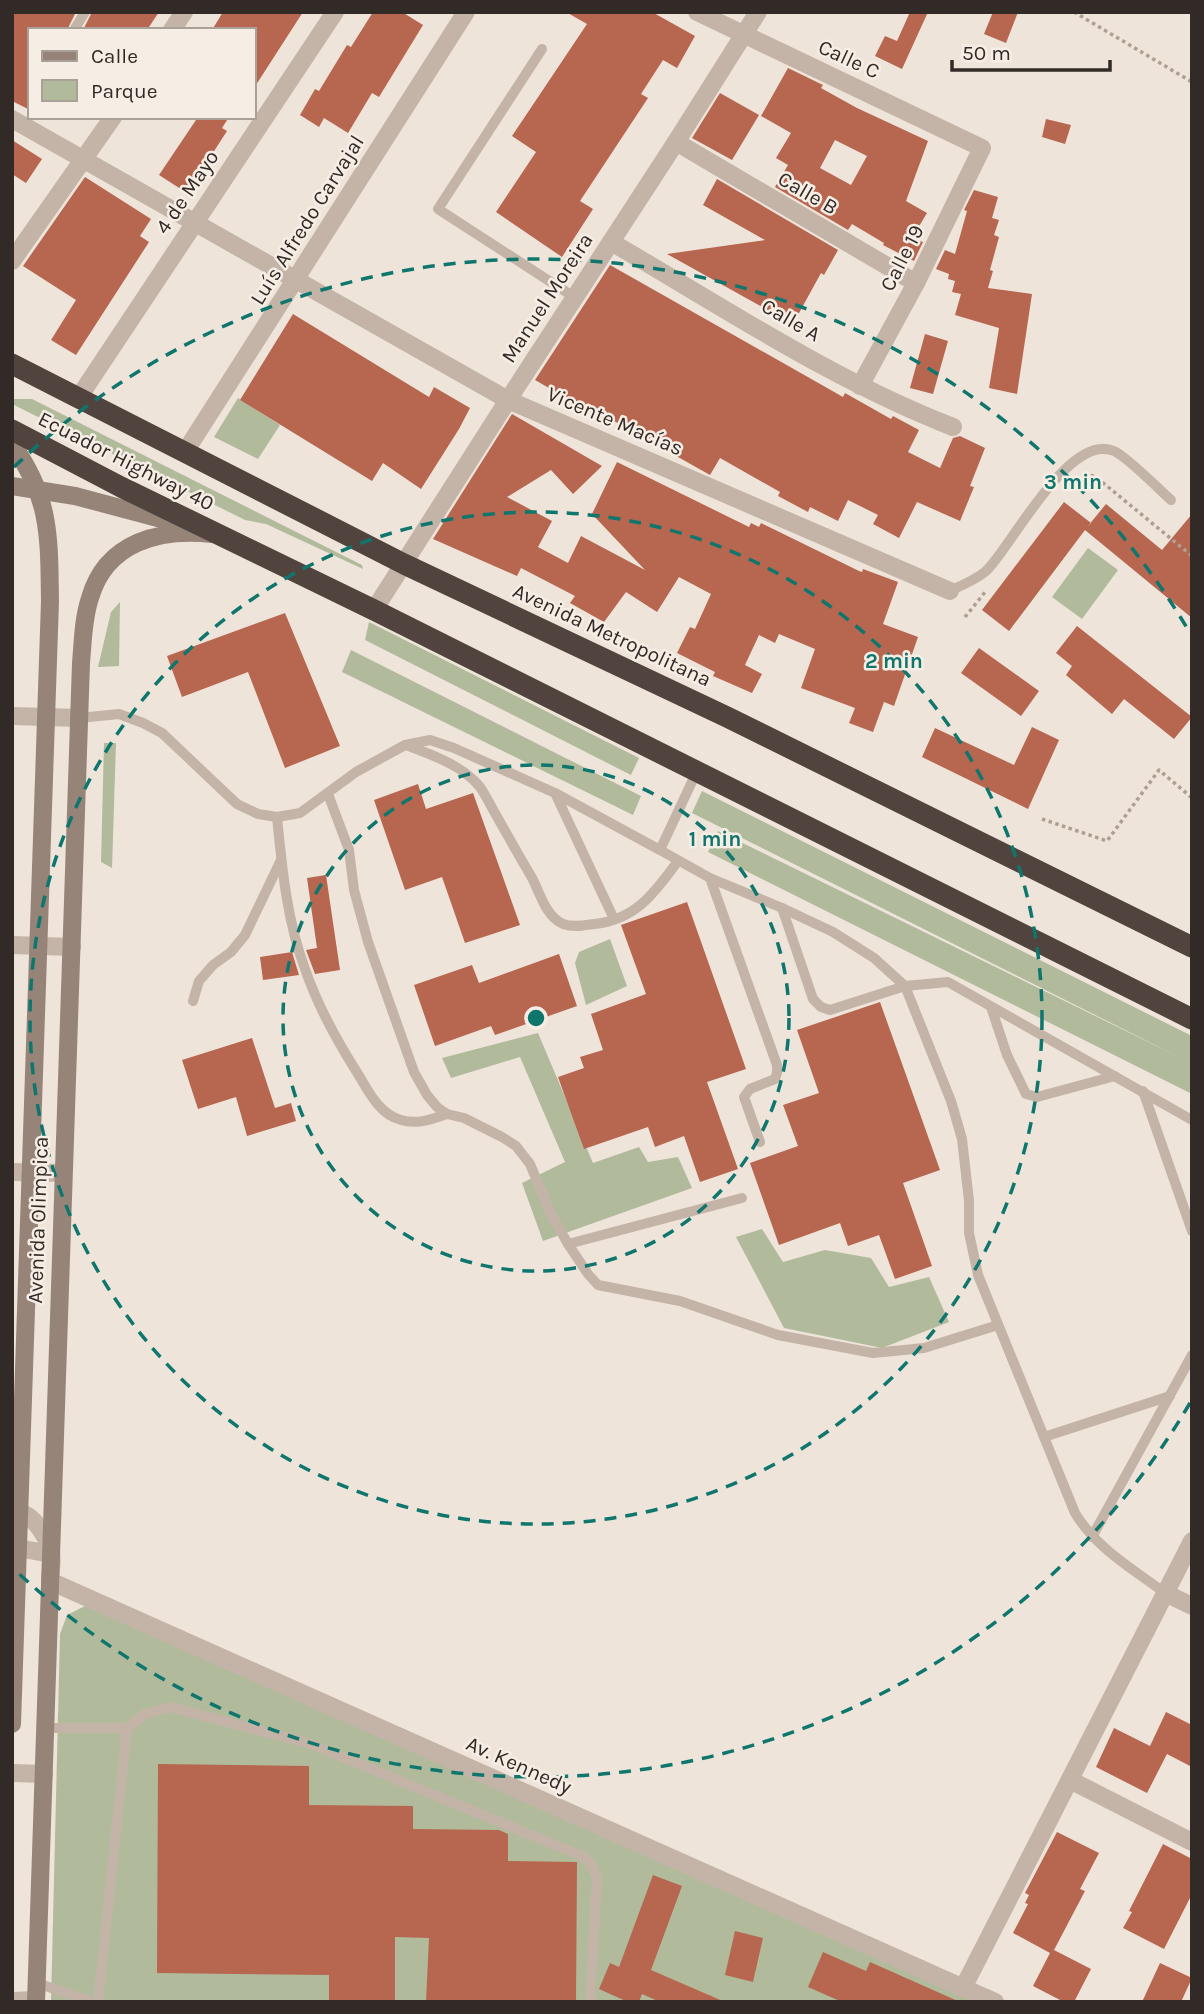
<svg xmlns="http://www.w3.org/2000/svg" width="1204" height="2014" font-family="Karla,sans-serif">
	<style>
		.green { fill: #b1bb9c }
		.building { fill: #b7664f; fill-rule: evenodd }
		.lines { fill: none; stroke-linecap: round; stroke-linejoin: round }
		.path { stroke: #af9e92; stroke-width: 3.5; stroke-dasharray: 3.5 3.5; stroke-linecap: butt }
		.lane { stroke: #c4b4a7; stroke-width: 10 }
		.street { stroke: #c4b4a7; stroke-width: 18 }
		.secondary { stroke: #978479; stroke-width: 18 }
		.highway { stroke: #51443f; stroke-width: 21 }
		.ring { fill: none; stroke: #0f766e; stroke-width: 3.5; stroke-dasharray: 12 9 }
		.labels { text-anchor: middle; dominant-baseline: central; stroke-width: 5; stroke-linejoin: round; paint-order: stroke }
		.street-label { font-size: 21px; fill: #322a27; stroke: #f6eee5 }
		.centre { fill: #0f766e; stroke: #f6eee5; stroke-width: 3.5 }
		.ring-label { font-size: 21px; text-anchor: middle; font-weight: bold; fill: #0f766e; stroke: #f6eee5; stroke-width: 5; stroke-linejoin: round; paint-order: stroke }
	</style>
	<rect width="100%" height="100%" fill="#eee4da"/>
	<g class="green">
		<polygon points="238,398 280,425 258,459 214,437"/>
		<polygon points="12,399 32,399 362,565 363,569 266,524 245,520 12,404"/>
		<polygon points="1088,548 1118,570 1082,619 1052,597"/>
		<polygon points="120,602 119,666 98,667 111,612"/>
		<polygon points="369,622 639,758 631,775 365,640"/>
		<polygon points="351,650 641,796 633,815 342,672"/>
		<polygon points="104,743 116,743 112,868 101,862"/>
		<polygon points="702,791 1192,1036 1192,1094 708,852 718,831 1181,1058 692,813"/>
		<polygon points="610,939 627,986 586,1005 575,963 579,952"/>
		<polygon points="538,1033 593,1163 639,1147 648,1162 678,1157 692,1188 543,1241 522,1183 565,1162 520,1057 451,1078 442,1058"/>
		<polygon points="762,1229 783,1262 825,1250 871,1258 889,1287 929,1277 949,1322 882,1348 784,1328 736,1237"/>
		<polygon points="89,1604 975,2002 51,2002 60,1634 67,1615"/>
	</g>
	<g class="building">
		<polygon points="12,12 76,12 67,30 30,30 30,110 12,101"/>
		<polygon points="92,12 159,12 147,30 83,30"/>
		<polygon points="223,12 303,12 254,88 254,30 212,30"/>
		<polygon points="373,12 402,12 423,25 379,97 372,93 348,133 324,118 319,127 300,115 315,89 319,91 347,45 351,47"/>
		<polygon points="566,12 652,12 695,36 677,68 663,60 641,94 648,98 580,201 593,209 562,257 496,212 536,152 512,136 587,24"/>
		<polygon points="910,12 928,12 902,69 875,56 885,36 897,41"/>
		<polygon points="993,12 1018,12 1006,43 984,34"/>
		<path d="M788 68 823 85 821 88 857 108 928 141 906 201 927 213 912 238 923 242 914 261 883 245 884 243 852 224 848 230 775 187 788 165 776 158 791 133 761 116ZM835 140 867 156 851 185 820 168Z"/>
		<polygon points="720,93 759,115 732,160 692,138"/>
		<polygon points="198,117 229,117 222,128 227,131 187,193 159,175"/>
		<polygon points="1046,119 1071,125 1065,144 1042,137"/>
		<polygon points="12,140 42,159 26,183 12,174"/>
		<polygon points="85,177 151,219 140,236 149,242 76,355 51,340 76,300 23,266"/>
		<polygon points="717,179 838,250 824,275 821,273 793,324 667,254 765,240 703,205"/>
		<polygon points="974,190 998,197 992,218 999,220 994,235 999,237 990,270 993,271 988,288 1032,294 1017,394 989,388 999,328 955,315 961,294 952,292 955,281 948,279 949,274 936,269 945,250 955,254 967,211 964,210"/>
		<polygon points="610,265 843,397 845,393 891,419 893,416 919,430 908,452 940,468 953,438 960,436 985,448 970,486 974,487 960,521 917,502 899,538 873,524 878,515 848,500 838,521 810,507 808,512 778,496 780,492 720,458 710,475 614,421 612,424 535,380"/>
		<polygon points="293,314 429,397 434,387 470,408 459,429 421,489 383,463 372,481 240,400"/>
		<polygon points="925,334 948,341 933,394 910,388"/>
		<polygon points="512,414 602,466 573,494 551,470 507,497 552,521 538,547 568,563 581,536 645,570 592,514 617,462 749,527 751,523 759,527 761,523 859,571 862,572 863,569 898,582 883,624 918,637 894,706 884,702 873,732 849,723 855,708 801,688 815,649 779,634 775,643 759,635 745,665 762,674 752,693 713,676 715,672 677,653 690,627 695,629 711,594 679,577 657,612 626,592 604,622 570,603 575,596 521,568 517,576 433,539"/>
		<polygon points="1064,502 1091,523 1088,526 1106,504 1162,550 1192,514 1192,618 1085,530 1009,631 982,610"/>
		<polygon points="285,613 340,746 285,768 248,672 182,697 167,656"/>
		<polygon points="1077,626 1192,717 1174,739 1124,699 1112,714 1066,675 1072,666 1056,653"/>
		<polygon points="979,648 1039,691 1021,716 961,673"/>
		<polygon points="1032,727 1059,740 1028,809 922,757 935,728 1014,765"/>
		<polygon points="418,784 426,809 473,793 520,925 465,943 442,877 405,890 374,800"/>
		<polygon points="326,875 340,970 315,974 306,950 317,948 307,878"/>
		<polygon points="687,902 746,1069 707,1082 738,1169 700,1182 684,1136 655,1147 648,1127 584,1149 558,1077 584,1068 580,1057 603,1050 591,1014 646,994 621,925"/>
		<polygon points="292,952 299,975 263,980 260,957"/>
		<polygon points="559,954 577,1006 495,1035 491,1026 435,1046 414,985 472,965 479,983"/>
		<polygon points="880,1002 940,1170 903,1183 932,1266 895,1279 879,1235 848,1246 840,1223 779,1245 750,1163 798,1146 783,1105 819,1093 797,1030"/>
		<polygon points="252,1038 275,1108 291,1103 296,1121 247,1136 236,1097 198,1109 182,1060"/>
		<polygon points="1166,1712 1192,1725 1192,1767 1167,1754 1147,1793 1096,1767 1114,1728 1150,1746"/>
		<polygon points="158,1764 309,1766 309,1805 413,1806 413,1829 499,1830 508,1834 508,1861 577,1862 576,2002 426,2002 429,1938 395,1937 395,2002 329,2002 329,1975 157,1973"/>
		<polygon points="1057,1832 1099,1853 1080,1889 1085,1891 1054,1950 1091,1969 1074,2002 1064,2002 1033,1986 1050,1953 1013,1933 1028,1904 1025,1903 1029,1895 1025,1893"/>
		<polygon points="1163,1844 1192,1859 1192,1894 1164,1949 1123,1928 1132,1912 1129,1911"/>
		<polygon points="653,1875 682,1886 651,1970 725,2002 660,2002 642,1994 639,2002 628,2002 599,1989 610,1963 619,1967"/>
		<polygon points="735,1931 763,1938 753,1982 725,1975"/>
		<polygon points="823,1952 866,1971 870,1962 960,2002 842,2002 808,1987"/>
		<polygon points="1160,1963 1192,1978 1181,2002 1142,2002"/>
	</g>
	<g class="lines">
		<g class="path">
			<polyline points="1074,12 1192,82"/>
			<polyline points="1084,473 1096,477 1192,556"/>
			<polyline points="965,617 986,591"/>
			<polyline points="1042,819 1107,841 1159,770 1192,798"/>
		</g>
		<g class="lane">
			<polyline points="74,30 85,12"/>
			<polyline points="542,49 438,209 574,297"/>
			<path d="M950 591C962 585 978 579 987 570 1013 544 1069 432 1114 451 1126 456 1159 489 1171 500"/>
			<polyline points="79,718 119,714 143,723 162,733 237,804 258,814 277,817 300,813 356,772 405,745 430,740 454,748 555,793 660,850 697,771"/>
			<path d="M406 745C432 755 462 765 480 787 486 796 491 806 496 815 508 836 519 856 531 876 540 892 545 916 563 924 574 928 585 925 595 924 637 919 655 892 678 861"/>
			<polyline points="555,793 614,919"/>
			<polyline points="328,794 349,850 354,890 368,942 414,1072 427,1095 437,1107 447,1114 464,1118 502,1137 516,1146 530,1164 550,1212 568,1244 588,1274 598,1285 680,1301 778,1335 873,1353 924,1348 998,1325"/>
			<path d="M277 817C282 868 287 921 305 969 318 1007 337 1041 358 1074 369 1092 379 1114 401 1120 417 1125 432 1119 447 1114"/>
			<path d="M660 850 710 878 782 908 833 932 874 958 905 986 951 1101 962 1139 969 1201V1233L978 1275 1075 1513C1096 1548 1133 1569 1165 1593"/>
			<polyline points="710,878 777,1065 777,1073 775,1079 750,1089 744,1097 760,1142"/>
			<polyline points="782,908 813,999 821,1007 830,1010 905,986 948,982 1192,1120"/>
			<polyline points="193,1001 199,981 213,965 231,952 245,935 281,860"/>
			<polyline points="991,1007 1007,1055 1026,1094 1037,1097 1115,1076"/>
			<polyline points="1143,1091 1192,1231"/>
			<polyline points="568,1244 742,1198"/>
			<polyline points="1044,1437 1170,1396"/>
			<polyline points="1092,1537 1192,1355"/>
			<polyline points="45,1728 127,1728"/>
			<polyline points="37,1983 92,2002"/>
			<polyline points="98,2002 127,1728 145,1714 170,1707 311,1744 582,1856 592,1865 597,1878 590,1997 592,2002"/>
		</g>
		<g class="street">
			<polyline points="697,12 982,148 916,283 860,386"/>
			<polyline points="172,30 184,12"/>
			<polyline points="12,119 508,400 950,591"/>
			<polyline points="676,142 916,283"/>
			<path d="M611 242C723 307 832 380 953 427"/>
			<polyline points="12,261 113,117"/>
			<polyline points="79,397 335,12"/>
			<polyline points="185,452 466,12"/>
			<polyline points="374,610 508,400 676,142 758,12"/>
			<polyline points="12,716 79,718"/>
			<polyline points="12,945 72,947"/>
			<polyline points="12,1172 62,1173"/>
			<path d="M12 1511C32 1511 47 1535 51 1553 53 1562 50 1573 50 1581L995 2002"/>
			<polyline points="12,1547 51,1554"/>
			<polyline points="1165,1593 1192,1606"/>
			<polyline points="12,1773 44,1774"/>
			<polyline points="1070,1780 1192,1842"/>
			<polyline points="963,1988 1192,1541"/>
			<polyline points="12,2001 36,2000"/>
		</g>
		<g class="secondary">
			<path d="M12 444C51 498 49 538 50 601L12 1724"/>
			<polyline points="12,486 75,496 184,525"/>
			<path d="M36 2002C50 1555 67 1109 81 663 83 641 83 619 90 598 106 542 160 528 212 534"/>
		</g>
		<g class="highway">
			<polyline points="12,364 404,564 727,717 1192,947"/>
			<polyline points="12,430 121,487 374,610 1192,1019"/>
		</g>
	</g>
	<g class="ring">
		<circle cx="536" cy="1018" r="253"/>
		<circle cx="536" cy="1018" r="506"/>
		<path d="M1190 1403A759 759 0 0 1 14 1569M14 467A759 759 0 0 1 1190 633"/>
	</g>
	<g class="labels">
		<g class="street-label">
			<text transform="translate(849 59) rotate(25)">Calle C</text>
			<text transform="translate(187 192) rotate(-56)">4 de Mayo</text>
			<text transform="translate(808 193) rotate(30)">Calle B</text>
			<text transform="translate(307 220) rotate(-58)">Luís Alfredo Carvajal</text>
			<text transform="translate(902 258) rotate(-63)">Calle 19</text>
			<text transform="translate(547 298) rotate(-57)">Manuel Moreira</text>
			<text transform="translate(791 320) rotate(30)">Calle A</text>
			<text transform="translate(615 421) rotate(23)">Vicente Macías</text>
			<text transform="translate(126 461) rotate(27)">Ecuador Highway 40</text>
			<text transform="translate(612 635) rotate(25)">Avenida Metropolitana</text>
			<text transform="translate(38 1220) rotate(-88)">Avenida Olimpica</text>
			<text transform="translate(519 1765) rotate(24)">Av. Kennedy</text>
		</g>
	</g>
	<circle cx="536" cy="1018" r="10" class="centre"/>
	<g class="ring-label">
		<text x="1073" y="489">3 min</text>
		<text x="894" y="668">2 min</text>
		<text x="715" y="846">1 min</text>
	</g>
	<rect width="1204" height="2014" fill="none" stroke="#322a27" stroke-width="28"/>
	<rect x="28" y="28" width="228" height="91" fill="#f6eee5" stroke="#a8a099" stroke-width="2"/>
	<rect x="42" y="51" width="35" height="10" fill="#978479" stroke="#a8a099" stroke-width="2"/>
	<text x="91" y="63" font-size="21" fill="#322a27">Calle</text>
	<rect x="42" y="80" width="35" height="21" fill="#b1bb9c" stroke="#a8a099" stroke-width="2"/>
	<text x="91" y="98" font-size="21" fill="#322a27">Parque</text>
	<path d="M952 60v10h158v-10" fill="none" stroke="#322a27" stroke-width="3.5"/>
	<text x="962" y="60" font-size="21" fill="#322a27" stroke="#f6eee5" stroke-width="5" paint-order="stroke">50 m</text>
</svg>
